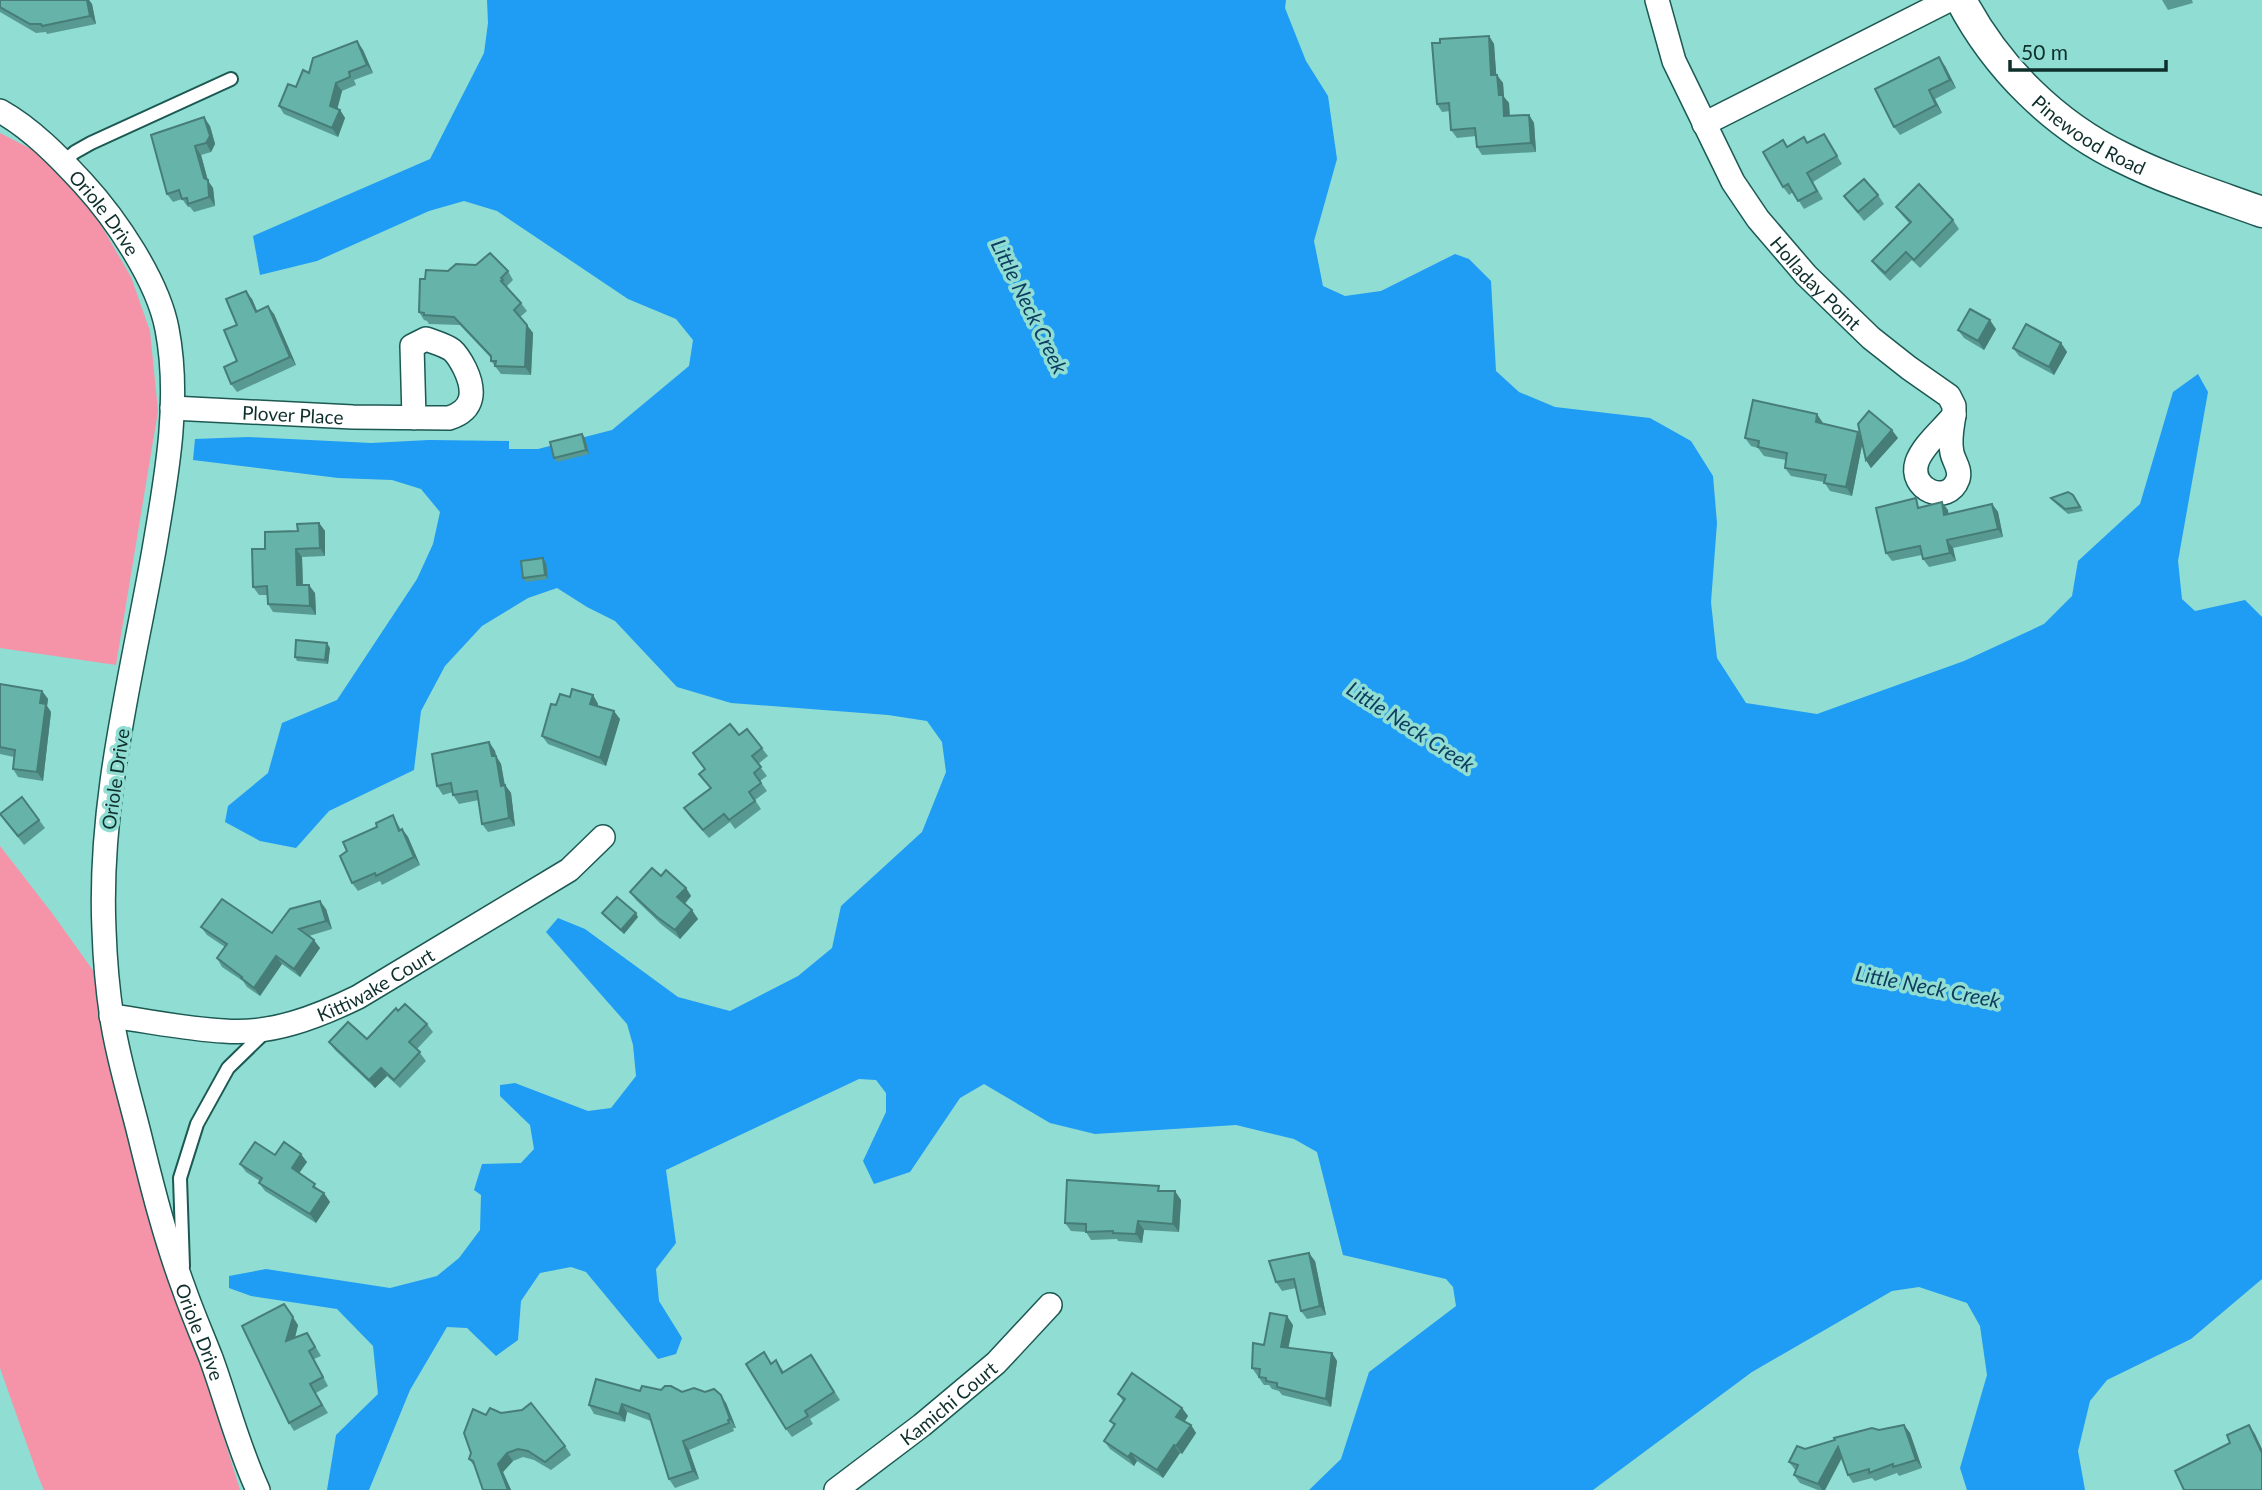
<svg xmlns="http://www.w3.org/2000/svg" width="2262" height="1490" font-family="Lato,sans-serif">
	<style>
		.green { fill: #f594a9 }
		.water { fill: #1f9cf4 }
		.lines { fill: none; stroke-linecap: round; stroke-linejoin: round }
		.service-casing { stroke: #1c5953; stroke-width: 16 }
		.minor-casing { stroke: #1c5953; stroke-width: 26 }
		.tertiary-casing { stroke: #1c5953; stroke-width: 33 }
		.service { stroke: #fff; stroke-width: 12 }
		.minor { stroke: #fff; stroke-width: 23 }
		.tertiary { stroke: #fff; stroke-width: 30 }
		.wall { fill: #589a92 }
		.shaded-wall { fill: #477d77 }
		.building { fill: #66b3aa; stroke: #477d77; stroke-width: 2 }
		.labels { text-anchor: middle; dominant-baseline: central; stroke-width: 7; stroke-linejoin: round; paint-order: stroke }
		.street-label { font-size: 19px; fill: #0e2f2b; stroke: #90ddd3 }
		.water-label { font-size: 21px; font-style: italic; fill: #0f3d60; stroke: #90ddd3 }
	</style>
	<rect width="100%" height="100%" fill="#90ddd3"/>
	<g class="green">
		<polygon points="0,133 41,154 74,186 101,225 131,277 150,331 158,411 116,665 0,648"/>
		<polygon points="0,846 52,913 107,990 153,1157 200,1361 240,1490 44,1490 38,1476 0,1368"/>
	</g>
	<polygon class="water" points="487,0 1286,0 1285,8 1306,61 1328,96 1337,159 1314,241 1323,286 1345,296 1381,291 1455,254 1469,259 1491,281 1496,371 1519,392 1555,407 1650,418 1691,441 1713,476 1717,523 1711,602 1717,658 1746,703 1817,714 1964,661 2044,624 2072,596 2078,561 2140,504 2173,392 2198,374 2208,392 2178,561 2182,599 2195,611 2245,600 2262,617 2262,1279 2191,1339 2107,1380 2090,1401 2078,1451 2085,1490 1967,1490 1960,1468 1987,1375 1980,1326 1967,1303 1919,1287 1892,1291 1752,1372 1593,1490 1309,1490 1341,1459 1369,1372 1456,1306 1453,1287 1446,1279 1343,1255 1317,1152 1294,1139 1236,1125 1095,1134 1050,1123 984,1084 960,1098 910,1172 874,1184 863,1161 886,1112 886,1093 876,1080 859,1079 666,1170 676,1243 656,1269 659,1301 682,1338 676,1354 658,1359 586,1272 571,1267 540,1273 521,1301 518,1340 496,1356 467,1328 447,1327 410,1390 369,1490 327,1490 336,1435 378,1394 373,1346 337,1309 251,1296 229,1288 229,1276 266,1269 390,1288 437,1276 459,1258 480,1230 481,1195 474,1190 482,1164 521,1163 534,1149 530,1125 500,1096 500,1085 515,1083 588,1111 611,1108 636,1076 633,1045 627,1024 546,932 558,918 585,929 678,997 730,1011 798,976 832,948 841,906 922,832 946,772 942,742 927,721 888,715 731,703 677,687 615,621 587,607 557,588 528,598 482,626 445,666 421,711 414,770 329,811 296,848 260,841 225,822 228,806 268,773 282,723 337,700 417,579 433,544 440,512 421,489 392,480 338,478 193,460 195,439 248,437 371,443 429,440 509,441 509,449 538,449 612,430 689,366 693,340 676,319 628,299 497,211 464,201 429,211 317,261 260,275 253,236 430,159 484,53 488,23"/>
	<g class="lines">
		<defs>
			<g id="service">
				<polyline points="63,162 75,152 91,143 231,79"/>
				<polyline points="183,1266 180,1178 197,1124 228,1068 266,1031"/>
			</g>
			<g id="minor">
				<path id="s1" d="M1657 0 1674 61 1733 182 1758 219 1806 275 1871 338 1909 368 1949 396 1954 406V415"/>
				<path id="s2" d="M0 111C32 129 59 157 83 183 116 219 158 281 167 329 181 401 166 479 154 550 132 675 98 802 104 930 105 961 108 994 113 1025 119 1061 130 1097 139 1133 152 1186 165 1238 184 1289 192 1312 202 1335 211 1358 227 1402 238 1447 258 1490"/>
				<polyline points="1704,124 1949,0"/>
				<path id="s3" d="M172 408 353 417 449 418C475 410 475 390 465 369 462 363 458 355 452 350 445 345 434 342 426 339L412 346 414 418"/>
				<path d="M1954 415C1952 428 1949 440 1952 453 1954 462 1961 469 1958 479 1948 507 1908 489 1917 462 1923 445 1943 429 1954 415Z"/>
				<path id="s4" d="M111 1016C149 1021 186 1029 224 1031 271 1035 317 1017 358 997L569 870 603 837"/>
				<path id="s5" d="M836 1490 922 1425 996 1363 1050 1305"/>
			</g>
			<g id="tertiary">
				<path id="s6" d="M1961 0C1996 67 2054 125 2123 158 2167 180 2215 195 2262 212"/>
			</g>
		</defs>
		<use href="#service" class="service-casing"/>
		<use href="#minor" class="minor-casing"/>
		<use href="#tertiary" class="tertiary-casing"/>
		<use href="#service" class="service"/>
		<use href="#minor" class="minor"/>
		<use href="#tertiary" class="tertiary"/>
	</g>
	<g class="wall">
		<polygon points="0,0 89,0 92,4 96,24 47,34 46,32 36,33 0,12"/>
		<polygon points="2162,0 2192,0 2193,3 2168,10"/>
		<polygon points="1489,36 1494,44 1496,75 1503,83 1504,97 1509,103 1510,116 1529,115 1534,123 1536,152 1482,155 1477,147 1476,136 1457,138 1451,130 1450,111 1442,112 1437,104 1440,43"/>
		<polygon points="357,41 363,50 373,73 354,80 356,85 342,91 337,109 340,110 345,118 338,137 284,114 279,106 309,73"/>
		<polygon points="1945,66 1956,88 1935,99 1942,113 1900,135 1894,127"/>
		<polygon points="210,126 215,144 211,152 201,155 208,181 213,188 215,206 194,212 190,207 188,207 182,199 173,202 167,194 151,135"/>
		<polygon points="1824,134 1842,164 1813,182 1823,199 1804,209 1793,192 1789,195 1783,187 1788,147 1804,137 1808,143"/>
		<polygon points="1878,195 1884,204 1864,221 1844,196"/>
		<polygon points="1896,207 1953,220 1959,229 1920,268 1912,260 1890,281 1878,269 1872,261 1910,224 1902,215"/>
		<polygon points="448,271 508,271 513,280 507,286 508,288 508,289 521,303 527,311 520,317 533,333 531,375 501,374 491,361 491,358 460,325 429,324 427,321 424,320 419,312 425,279"/>
		<polygon points="252,299 257,311 274,314 296,365 237,392 231,384 237,361 237,325"/>
		<polygon points="1996,329 1984,350 1964,338 1958,330"/>
		<polygon points="2061,343 2067,352 2054,375 2019,356 2013,348"/>
		<polygon points="1823,423 1823,424 1860,436 1898,438 1871,468 1866,460 1862,445 1852,496 1830,491 1824,482 1791,476 1785,468 1786,460 1764,456 1758,448 1751,446 1745,438"/>
		<polygon points="585,438 589,454 557,462 554,458"/>
		<polygon points="2073,495 2083,511 2068,514 2054,502 2051,498"/>
		<polygon points="1992,504 1998,512 2003,537 1953,548 1956,561 1929,567 1923,559 1922,555 1892,561 1886,553 1922,507 1948,510 1948,514"/>
		<polygon points="319,523 325,531 325,556 302,557 303,585 315,593 316,615 273,612 268,604 267,595 259,595 253,587 265,549 298,531"/>
		<polygon points="543,558 546,563 548,579 526,582 523,578"/>
		<polygon points="330,648 328,664 297,661 295,657"/>
		<polygon points="0,684 42,691 48,699 47,706 51,712 43,781 18,777 13,769 14,757 0,754"/>
		<polygon points="593,695 598,704 598,706 620,719 606,766 548,744 542,736 556,705 570,697"/>
		<polygon points="747,729 768,756 758,764 767,776 760,781 767,791 755,800 761,809 735,829 730,822 709,838 690,817 684,808 710,789 705,770"/>
		<polygon points="489,742 495,751 496,756 501,764 505,785 511,793 515,826 488,832 482,824 479,800 459,804 453,795 453,792 443,795 437,786"/>
		<polygon points="22,797 45,828 24,845 0,814"/>
		<polygon points="393,815 401,830 402,829 408,837 420,865 382,885 380,881 358,891 352,883 377,827"/>
		<polygon points="661,876 686,888 691,896 685,904 698,919 680,939 662,925 636,900 630,892"/>
		<polygon points="326,909 332,929 309,936 320,948 300,977 282,964 260,996 247,987 243,981 222,967 217,958 225,947 207,935 201,927 272,933"/>
		<polygon points="602,913 638,917 624,934 605,917"/>
		<polygon points="398,1011 427,1024 433,1032 417,1049 426,1061 400,1088 387,1076 375,1088 335,1050 329,1042 367,1039"/>
		<polygon points="275,1155 307,1162 299,1173 321,1191 330,1202 316,1223 265,1191 259,1183 260,1181 246,1172 240,1164"/>
		<polygon points="1162,1191 1181,1200 1179,1232 1144,1230 1142,1243 1118,1241 1117,1239 1091,1240 1086,1232 1071,1231 1065,1223"/>
		<polygon points="1315,1261 1326,1315 1307,1319 1301,1311 1296,1288 1282,1291 1276,1282"/>
		<polygon points="298,1325 295,1338 313,1342 321,1356 314,1359 328,1386 316,1393 328,1413 294,1431 289,1423 242,1326"/>
		<polygon points="1293,1325 1288,1348 1332,1353 1337,1361 1331,1407 1282,1395 1279,1391 1272,1389 1269,1385 1264,1385 1252,1368 1264,1345"/>
		<polygon points="811,1355 840,1400 810,1419 813,1424 792,1437 786,1429 772,1363 776,1360 784,1372"/>
		<polygon points="661,1390 705,1392 726,1403 736,1428 733,1428 734,1431 689,1450 699,1479 675,1488 669,1479 651,1421 627,1412 625,1422 594,1414 589,1405 640,1391"/>
		<polygon points="1118,1394 1182,1408 1188,1416 1185,1421 1191,1425 1196,1433 1182,1454 1180,1453 1163,1478 1137,1461 1134,1466 1110,1449 1104,1441 1114,1426 1110,1421 1123,1401"/>
		<polygon points="486,1415 565,1446 571,1455 551,1470 534,1460 523,1457 513,1461 503,1472 511,1490 483,1490 475,1467 469,1459"/>
		<polygon points="1904,1425 1910,1433 1922,1468 1899,1476 1897,1473 1875,1481 1872,1478 1853,1483 1848,1475 1842,1458 1825,1490 1818,1490 1800,1483 1794,1475 1796,1471 1789,1462 1805,1449"/>
	</g>
	<g class="shaded-wall">
		<polygon points="87,0 89,0 92,4 96,24 90,16"/>
		<polygon points="1489,36 1494,44 1497,84 1491,75"/>
		<polygon points="357,41 363,50 373,73 367,65"/>
		<polygon points="1939,57 1945,66 1956,88 1950,80"/>
		<polygon points="1497,75 1503,83 1504,97 1509,103 1510,124 1504,116 1499,95"/>
		<polygon points="336,83 342,91 336,114 330,106"/>
		<polygon points="1929,90 1935,99 1942,113 1936,105"/>
		<polygon points="340,110 345,118 338,137 332,128"/>
		<polygon points="1529,115 1534,123 1536,152 1531,143"/>
		<polygon points="204,117 210,126 215,144 211,152 206,143"/>
		<polygon points="195,146 201,155 208,181 213,188 215,206 209,197"/>
		<polygon points="246,291 252,299 261,320 256,312"/>
		<polygon points="268,306 274,314 296,365 290,357"/>
		<polygon points="1990,320 1996,329 1984,350 1978,341"/>
		<polygon points="527,325 533,333 531,375 525,367"/>
		<polygon points="2061,343 2067,352 2054,375 2049,367"/>
		<polygon points="1817,414 1823,423 1822,430 1816,422"/>
		<polygon points="1892,430 1898,438 1871,468 1866,460"/>
		<polygon points="1858,432 1863,440 1852,496 1846,487"/>
		<polygon points="582,434 585,438 589,454 586,450"/>
		<polygon points="1942,502 1948,510 1950,523 1944,515"/>
		<polygon points="1992,504 1998,512 2003,537 1998,529"/>
		<polygon points="319,523 325,531 325,556 320,548"/>
		<polygon points="1947,540 1953,548 1956,561 1950,553"/>
		<polygon points="296,549 302,557 303,594 297,585"/>
		<polygon points="543,558 546,563 548,579 545,575"/>
		<polygon points="309,585 315,593 316,615 310,606"/>
		<polygon points="327,643 330,648 328,664 325,660"/>
		<polygon points="42,691 48,699 47,706 51,712 43,781 37,772 40,703"/>
		<polygon points="593,695 598,704 596,712 590,704"/>
		<polygon points="614,711 620,719 606,766 600,758"/>
		<polygon points="489,742 495,751 496,756 501,764 505,788 505,785 511,793 515,826 509,818 492,756"/>
		<polygon points="402,829 408,837 420,865 414,857"/>
		<polygon points="686,888 691,896 683,905 677,897"/>
		<polygon points="320,901 326,909 332,929 326,921"/>
		<polygon points="692,910 698,919 680,939 675,930"/>
		<polygon points="636,913 638,917 624,934 621,930"/>
		<polygon points="314,940 320,948 300,977 294,969"/>
		<polygon points="276,956 282,964 260,996 254,988"/>
		<polygon points="381,1068 387,1076 375,1088 369,1080"/>
		<polygon points="301,1154 307,1162 297,1176 292,1168"/>
		<polygon points="1175,1191 1181,1200 1179,1232 1173,1224"/>
		<polygon points="324,1193 330,1202 316,1223 310,1214"/>
		<polygon points="1138,1221 1144,1230 1142,1243 1136,1234"/>
		<polygon points="1309,1253 1315,1261 1326,1315 1320,1306"/>
		<polygon points="1287,1316 1293,1325 1287,1355 1281,1347"/>
		<polygon points="293,1317 298,1325 292,1349 286,1341"/>
		<polygon points="1332,1353 1337,1361 1331,1407 1326,1399"/>
		<polygon points="721,1395 726,1403 736,1428 730,1419"/>
		<polygon points="622,1404 627,1412 625,1422 619,1414"/>
		<polygon points="1182,1408 1188,1416 1182,1425 1176,1417"/>
		<polygon points="1191,1425 1196,1433 1182,1454 1176,1446"/>
		<polygon points="1904,1425 1910,1433 1922,1468 1916,1460"/>
		<polygon points="2249,1425 2255,1434 2262,1449 2262,1453"/>
		<polygon points="683,1441 689,1450 699,1479 693,1471"/>
		<polygon points="1174,1445 1180,1453 1163,1478 1157,1470"/>
		<polygon points="1838,1447 1843,1455 1825,1490 1822,1490 1818,1484"/>
		<polygon points="507,1453 513,1461 503,1472 511,1490 508,1490 498,1464"/>
		<polygon points="1131,1453 1137,1461 1134,1466 1128,1457"/>
	</g>
	<g class="building">
		<polygon points="0,0 87,0 90,16 42,26 41,24 30,24 0,7"/>
		<polygon points="1489,36 1491,75 1497,75 1499,95 1503,95 1504,116 1529,115 1531,143 1477,147 1475,128 1451,130 1449,103 1437,104 1432,43 1440,43 1440,39"/>
		<polygon points="357,41 367,65 349,72 350,77 336,83 330,106 340,110 332,128 279,106 288,84 296,87 303,70 309,73 313,58"/>
		<polygon points="1939,57 1950,80 1929,90 1936,105 1894,127 1875,89"/>
		<polygon points="204,117 210,136 206,143 195,146 204,178 208,180 209,197 188,204 187,198 182,199 179,190 167,194 151,135"/>
		<polygon points="1824,134 1837,156 1807,173 1817,191 1798,201 1788,184 1783,187 1763,152 1783,140 1787,147 1804,137 1807,143"/>
		<polygon points="1864,179 1878,195 1858,212 1844,196"/>
		<polygon points="1919,184 1953,220 1914,260 1906,252 1885,273 1872,261 1911,222 1896,207"/>
		<polygon points="490,253 508,271 501,278 503,280 501,281 521,303 514,310 527,325 525,367 495,366 496,361 491,361 491,356 454,317 424,315 424,313 419,312 420,279 425,279 426,270 448,271 456,264 476,265"/>
		<polygon points="246,291 256,312 268,306 290,357 231,384 224,367 237,361 224,330 237,325 226,299"/>
		<polygon points="1970,309 1990,320 1978,341 1958,330"/>
		<polygon points="2026,324 2061,343 2049,367 2013,348"/>
		<polygon points="1753,400 1817,414 1816,422 1858,432 1846,487 1824,483 1826,475 1785,468 1787,453 1758,447 1759,441 1745,438"/>
		<polygon points="1869,411 1892,430 1866,460 1858,424"/>
		<polygon points="582,434 586,450 554,458 550,442"/>
		<polygon points="2068,492 2073,495 2080,507 2065,509 2051,498"/>
		<polygon points="1916,498 1918,508 1942,502 1944,515 1992,504 1998,529 1947,540 1950,553 1923,559 1920,546 1886,553 1876,508"/>
		<polygon points="319,523 320,548 296,549 297,585 309,585 310,606 268,604 267,586 253,587 252,549 265,549 265,532 298,531 297,524"/>
		<polygon points="543,558 545,575 523,578 521,561"/>
		<polygon points="296,640 327,643 325,660 295,657"/>
		<polygon points="0,684 42,691 40,703 46,704 37,772 13,769 15,750 0,747"/>
		<polygon points="572,689 593,695 590,704 614,711 600,758 542,736 551,704 556,705 560,694 570,697"/>
		<polygon points="730,724 739,735 747,729 762,748 752,756 761,767 754,773 761,783 749,792 755,801 729,820 724,814 703,830 684,808 711,788 699,774 705,769 693,753"/>
		<polygon points="489,742 492,756 496,756 501,786 505,785 509,818 482,824 477,791 453,795 451,783 437,786 432,754"/>
		<polygon points="22,797 39,820 18,836 0,814"/>
		<polygon points="393,815 399,831 402,829 414,857 376,876 375,873 352,883 340,856 347,851 343,842 377,827 376,823"/>
		<polygon points="652,868 661,876 666,870 686,888 677,897 692,910 675,930 657,917 630,892"/>
		<polygon points="617,897 636,913 621,930 602,913"/>
		<polygon points="222,899 272,933 290,909 320,901 326,921 299,929 314,940 294,969 276,956 254,988 241,978 242,977 217,958 227,944 201,927"/>
		<polygon points="405,1004 427,1024 409,1042 420,1052 394,1080 381,1068 369,1080 329,1042 348,1022 367,1039 396,1008 398,1011"/>
		<polygon points="255,1142 275,1155 284,1142 301,1154 292,1168 315,1184 313,1187 324,1193 310,1214 259,1183 262,1178 240,1164"/>
		<polygon points="1067,1180 1159,1186 1158,1191 1175,1191 1173,1224 1138,1221 1136,1234 1113,1233 1113,1231 1086,1232 1086,1224 1065,1223"/>
		<polygon points="1309,1253 1320,1306 1301,1311 1294,1279 1276,1282 1269,1261"/>
		<polygon points="284,1304 293,1317 286,1341 307,1333 315,1347 309,1351 323,1377 310,1384 322,1405 289,1423 242,1326"/>
		<polygon points="1270,1313 1287,1316 1281,1347 1332,1353 1326,1399 1277,1387 1277,1383 1266,1381 1266,1378 1259,1377 1260,1369 1252,1368 1253,1343 1264,1345"/>
		<polygon points="764,1352 771,1364 776,1360 782,1373 811,1355 834,1392 805,1411 808,1416 786,1429 746,1364"/>
		<polygon points="1132,1373 1182,1408 1176,1417 1191,1425 1176,1446 1174,1445 1157,1470 1131,1453 1128,1457 1104,1441 1115,1424 1110,1421 1125,1399 1118,1394"/>
		<polygon points="596,1379 640,1391 642,1386 661,1390 665,1386 671,1386 682,1392 694,1388 705,1392 714,1389 721,1395 730,1419 728,1420 729,1423 683,1441 693,1471 669,1479 649,1414 622,1404 619,1414 589,1405"/>
		<polygon points="531,1403 565,1446 545,1462 528,1451 518,1449 507,1453 498,1464 508,1490 483,1490 473,1461 469,1459 471,1453 464,1433 473,1409 486,1415 490,1408 501,1413 522,1410"/>
		<polygon points="1904,1425 1916,1460 1893,1467 1893,1464 1869,1473 1869,1469 1848,1475 1838,1447 1818,1484 1794,1475 1798,1465 1789,1462 1797,1446 1805,1449 1835,1440 1834,1438 1872,1428 1879,1430"/>
		<polygon points="2249,1425 2262,1453 2262,1490 2184,1490 2175,1471 2230,1443 2227,1435"/>
	</g>
	<g class="labels">
		<g class="street-label">
			<text stroke="none"><textPath href="#s6" startOffset="189">Pinewood Road</textPath></text>
			<text stroke="none"><textPath href="#s2" startOffset="147">Oriole Drive</textPath></text>
			<text stroke="none"><textPath href="#s1" startOffset="329">Holladay Point</textPath></text>
			<text stroke="none"><textPath href="#s3" startOffset="121">Plover Place</textPath></text>
			<text transform="translate(115 779) rotate(-82)">Oriole Drive</text>
			<text stroke="none"><textPath href="#s4" startOffset="275">Kittiwake Court</textPath></text>
			<text stroke="none"><textPath href="#s2" startOffset="1302">Oriole Drive</textPath></text>
			<text stroke="none"><textPath href="#s5" startOffset="142">Kamichi Court</textPath></text>
		</g>
		<g class="water-label">
			<text transform="translate(1030 306) rotate(64)">Little Neck Creek</text>
			<text transform="translate(1411 726) rotate(33)">Little Neck Creek</text>
			<text transform="translate(1928 986) rotate(11)">Little Neck Creek</text>
		</g>
	</g>
	<path d="M2010 60v10h156v-10" fill="none" stroke="#0e2f2b" stroke-width="3.5"/>
	<text x="2021" y="60" font-size="21" fill="#0e2f2b" stroke="#90ddd3" stroke-width="5" paint-order="stroke">50 m</text>
</svg>
